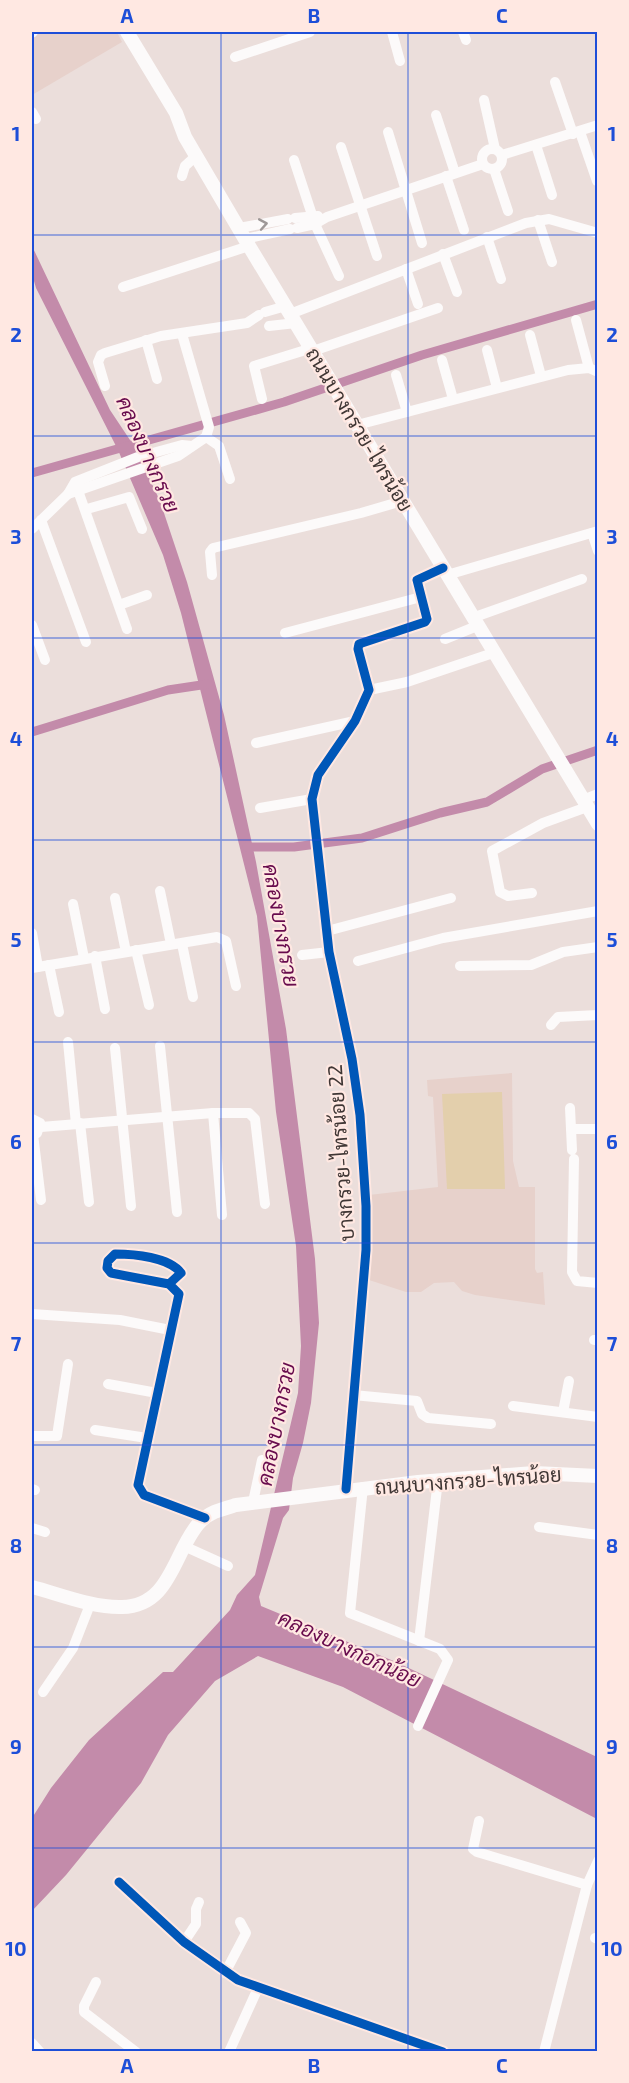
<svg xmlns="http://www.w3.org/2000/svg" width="629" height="2083" font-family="'Exo 2',Sarabun,sans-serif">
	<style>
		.built { fill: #e7d1cb }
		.green { fill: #e3cfac }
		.water { fill: #c38baa }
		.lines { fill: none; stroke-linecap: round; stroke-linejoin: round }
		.canal { stroke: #c38baa; stroke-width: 9 }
		.minor { stroke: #fcfafa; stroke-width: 10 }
		.major { stroke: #fcfafa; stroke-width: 14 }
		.cycleway-casing { stroke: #ffe8e2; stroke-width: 13 }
		.cycleway { stroke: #0057b8; stroke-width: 9 }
		.oneway { stroke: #9e9897 }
		.grid { fill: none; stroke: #1d4ed8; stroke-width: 1.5; stroke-opacity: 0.55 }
		.labels { text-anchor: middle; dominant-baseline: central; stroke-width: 4.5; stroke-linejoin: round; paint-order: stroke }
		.street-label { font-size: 20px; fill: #3f3634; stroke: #ffe8e2 }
		.water-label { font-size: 21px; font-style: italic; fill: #680b4d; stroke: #ffe8e2 }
		.neatline { fill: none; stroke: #1d4ed8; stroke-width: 2 }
		.grid-label { font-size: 20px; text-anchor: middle; font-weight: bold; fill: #1d4ed8 }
	</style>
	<rect width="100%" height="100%" fill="#ebdedb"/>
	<g class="built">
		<polygon points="39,32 117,32 122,42 32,95 32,36"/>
		<polygon points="512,1073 513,1161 519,1187 535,1187 535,1269 537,1273 543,1272 545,1305 475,1295 462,1291 454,1282 434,1283 421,1292 406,1292 369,1280 369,1195 438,1187 433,1097 428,1096 427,1080"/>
	</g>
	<polygon class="green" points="502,1092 505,1189 447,1189 442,1094"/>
	<polygon class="water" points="32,246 110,410 134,446 160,501 187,582 224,715 256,862 286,1029 315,1259 319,1323 311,1403 303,1443 293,1478 289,1510 283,1518 259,1597 261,1606 396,1662 597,1757 597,1819 343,1687 258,1656 215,1681 168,1735 141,1783 66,1875 32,1911 32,1818 51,1788 89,1740 163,1672 173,1672 230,1610 237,1595 255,1575 298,1393 301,1346 296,1246 276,1112 257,916 181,613 163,555 118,450 36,288 32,274"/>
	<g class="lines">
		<g class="canal">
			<polyline points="32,473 284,402 422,355 598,304"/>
			<polyline points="32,732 168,690 208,684"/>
			<polyline points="247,847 294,847 362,838 440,813 487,802 542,769 598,750"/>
		</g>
		<g class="minor">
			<polyline points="392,32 400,61"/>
			<polyline points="463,32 466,40"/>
			<polyline points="32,33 33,32"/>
			<polyline points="235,57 310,32"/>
			<polyline points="555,82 573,134"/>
			<polyline points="484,100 495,149"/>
			<polyline points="32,112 36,119"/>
			<polyline points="436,115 455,173"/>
			<polyline points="388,132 422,243"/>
			<polyline points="580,132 597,181"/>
			<polyline points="536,145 552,195"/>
			<polyline points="341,147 377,256"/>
			<circle cx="492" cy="159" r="10"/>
			<polyline points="502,155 598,125"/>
			<polyline points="294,160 315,224 339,276"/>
			<polyline points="494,169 508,211"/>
			<polyline points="182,176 185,166 196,156"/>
			<polyline points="446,176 464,230"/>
			<polyline points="295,218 318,216"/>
			<polyline points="538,220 552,262"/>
			<polyline points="239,228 288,219"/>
			<polyline points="297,228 315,224 327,217 483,164"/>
			<polyline points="487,237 501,279"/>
			<polyline points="245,239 290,229"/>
			<polyline points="443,254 457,292"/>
			<polyline points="406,269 418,304"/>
			<polyline points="123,287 249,246"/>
			<polyline points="265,312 286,306"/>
			<polyline points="290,314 526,223 549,219 598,233"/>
			<polyline points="576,320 589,368"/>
			<polyline points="269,326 296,323"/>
			<polyline points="530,335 541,376"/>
			<polyline points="146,340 157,379"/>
			<polyline points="487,350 497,388"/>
			<polyline points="313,351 438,308"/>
			<polyline points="442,360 453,399"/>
			<polyline points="396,375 407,412"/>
			<polyline points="105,386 98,362 101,355 105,353 161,336 247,323 259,315"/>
			<polyline points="262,399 254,366 312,348"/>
			<polyline points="357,425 568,370 589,368 598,372"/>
			<polyline points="206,437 219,446 230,479"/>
			<polyline points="76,485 127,629"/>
			<polyline points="68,494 178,456 206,437 209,427 182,334"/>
			<polyline points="87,509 129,497 142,529"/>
			<polyline points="41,520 86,642"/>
			<polyline points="32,529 68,494 75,482 138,457 182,445 192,446"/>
			<polyline points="592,533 598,551"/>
			<polyline points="212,575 210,552 213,548 361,513 402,501"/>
			<polyline points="447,575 598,531"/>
			<polyline points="119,605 147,595"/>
			<polyline points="472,618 582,579"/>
			<polyline points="32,625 45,660"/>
			<polyline points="285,633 421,597"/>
			<polyline points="445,639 477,626"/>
			<polyline points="369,690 407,682 493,653"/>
			<polyline points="256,743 355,721"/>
			<polyline points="583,800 598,794"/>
			<polyline points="260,808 312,799"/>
			<polyline points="160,891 171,944"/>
			<polyline points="532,893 508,896 500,892 492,851 543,823 587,807"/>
			<polyline points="115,898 126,952"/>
			<polyline points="73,904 84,958"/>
			<polyline points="327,931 451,898"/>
			<polyline points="32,933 38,967"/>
			<polyline points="182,944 193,997"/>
			<polyline points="136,950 149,1005"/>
			<polyline points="302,955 329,952"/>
			<polyline points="95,956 105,1009"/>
			<polyline points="358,961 443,938 598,911"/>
			<polyline points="49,965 59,1012"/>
			<polyline points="460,966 531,965 563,952 598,947"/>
			<polyline points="32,968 217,937 226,941 236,986"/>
			<polyline points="551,1025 558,1017 598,1015"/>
			<polyline points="68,1042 76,1124"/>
			<polyline points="160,1046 177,1212"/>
			<polyline points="115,1048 131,1206"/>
			<polyline points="570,1108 572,1150"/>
			<polyline points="213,1113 222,1215"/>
			<polyline points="32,1119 40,1123 37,1133"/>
			<polyline points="80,1123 89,1202"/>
			<polyline points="41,1127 213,1113 249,1113 255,1119 265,1204"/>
			<polyline points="571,1129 598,1129"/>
			<polyline points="33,1134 41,1200"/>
			<polyline points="574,1159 572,1272 577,1281 598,1283"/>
			<path d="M179 1294 169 1284 111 1273 107 1268 108 1261 115 1254C134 1254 169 1257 181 1273L169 1284 179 1294 138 1485 144 1495 205 1518"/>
			<polyline points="32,1314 120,1320 170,1330"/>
			<polyline points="594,1340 598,1340"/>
			<polyline points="108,1384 157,1393"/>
			<polyline points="353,1395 417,1401 422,1414 428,1418 491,1424"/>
			<polyline points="513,1406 598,1417"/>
			<polyline points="563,1412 569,1381"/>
			<polyline points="95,1430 147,1438"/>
			<polyline points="32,1436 57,1436 68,1364"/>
			<polyline points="363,1487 350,1613 440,1649 448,1660 418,1726"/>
			<polyline points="32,1489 35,1490"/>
			<polyline points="346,1489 366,1250 366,1206 360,1115 352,1059 329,952 312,799 318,775 355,721 369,690 358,649 359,644 425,622 427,619 417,580 443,568"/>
			<polyline points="253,1502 262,1460"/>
			<polyline points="539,1527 598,1535"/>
			<polyline points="32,1528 45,1532"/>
			<polyline points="186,1547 228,1566"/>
			<polyline points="419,1641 438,1480"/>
			<polyline points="43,1692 73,1648 91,1602"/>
			<polyline points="479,1821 473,1849 477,1852 587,1885"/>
			<polyline points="119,1882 184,1942 238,1980 443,2052"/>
			<polyline points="595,1938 598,1939"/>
			<polyline points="184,1942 196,1924 196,1909 199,1902"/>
			<polyline points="225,1973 246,1933 240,1922"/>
			<polyline points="96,1982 84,2006 84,2012 136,2052"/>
			<polyline points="32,2043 40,2052"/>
			<polyline points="229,2052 258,1988"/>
			<polyline points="544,2052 587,1885 598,1861"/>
		</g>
		<g class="major">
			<polyline points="127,32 176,113 185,137 249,246 598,824"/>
			<path d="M32 1587C59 1594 93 1608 122 1607 171 1606 173 1553 199 1523 209 1512 222 1509 236 1505L418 1482 534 1473 598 1476"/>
		</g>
		<defs>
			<g id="cycleway">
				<path d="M179 1294 169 1284 111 1273 107 1268 108 1261 115 1254C134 1254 169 1257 181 1273L169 1284 179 1294 138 1485 144 1495 205 1518"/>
				<polyline points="346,1489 366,1250 366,1206 360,1115 352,1059 329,952 312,799 318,775 355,721 369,690 358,649 359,644 425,622 427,619 417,580 443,568"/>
				<polyline points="119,1882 184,1942 238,1980 443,2052"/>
			</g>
		</defs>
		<use href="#cycleway" class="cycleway-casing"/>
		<use href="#cycleway" class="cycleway"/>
	</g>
	<defs><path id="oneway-chevron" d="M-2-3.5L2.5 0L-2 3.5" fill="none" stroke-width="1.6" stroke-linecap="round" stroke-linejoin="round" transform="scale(1.5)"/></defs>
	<use class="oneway" href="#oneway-chevron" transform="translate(263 224) rotate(-10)"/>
	<path class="grid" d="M221 32V2052M408 32V2052M32 235H598M32 436H598M32 638H598M32 840H598M32 1042H598M32 1243H598M32 1445H598M32 1647H598M32 1848H598"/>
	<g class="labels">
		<g class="street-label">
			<text transform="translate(360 429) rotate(59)">ถนนบางกรวย-ไทรน้อย</text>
			<text transform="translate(340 1153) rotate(-94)">บางกรวย-ไทรน้อย 22</text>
			<text transform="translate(468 1480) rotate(-4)">ถนนบางกรวย-ไทรน้อย</text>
		</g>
		<g class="water-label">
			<text transform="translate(149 454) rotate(66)">คลองบางกรวย</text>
			<text transform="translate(282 925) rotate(80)">คลองบางกรวย</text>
			<text transform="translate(275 1424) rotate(-79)">คลองบางกรวย</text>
			<text transform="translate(350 1648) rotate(25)">คลองบางกอกน้อย</text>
		</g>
	</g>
	<rect width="629" height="2083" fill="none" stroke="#ffe8e2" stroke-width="66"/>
	<rect x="33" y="33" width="563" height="2017" class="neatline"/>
	<g class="grid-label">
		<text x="127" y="23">A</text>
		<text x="314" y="23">B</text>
		<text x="502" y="23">C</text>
		<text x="16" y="141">1</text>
		<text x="612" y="141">1</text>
		<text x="16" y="342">2</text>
		<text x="612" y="342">2</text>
		<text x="16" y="544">3</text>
		<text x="612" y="544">3</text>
		<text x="16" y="746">4</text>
		<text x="612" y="746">4</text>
		<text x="16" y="947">5</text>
		<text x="612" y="947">5</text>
		<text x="16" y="1149">6</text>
		<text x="612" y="1149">6</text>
		<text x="16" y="1351">7</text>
		<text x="612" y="1351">7</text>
		<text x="16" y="1553">8</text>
		<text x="612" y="1553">8</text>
		<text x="16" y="1754">9</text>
		<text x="612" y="1754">9</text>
		<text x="16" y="1956">10</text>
		<text x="612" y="1956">10</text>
		<text x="127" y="2073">A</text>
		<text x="314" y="2073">B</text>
		<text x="502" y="2073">C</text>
	</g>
</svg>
